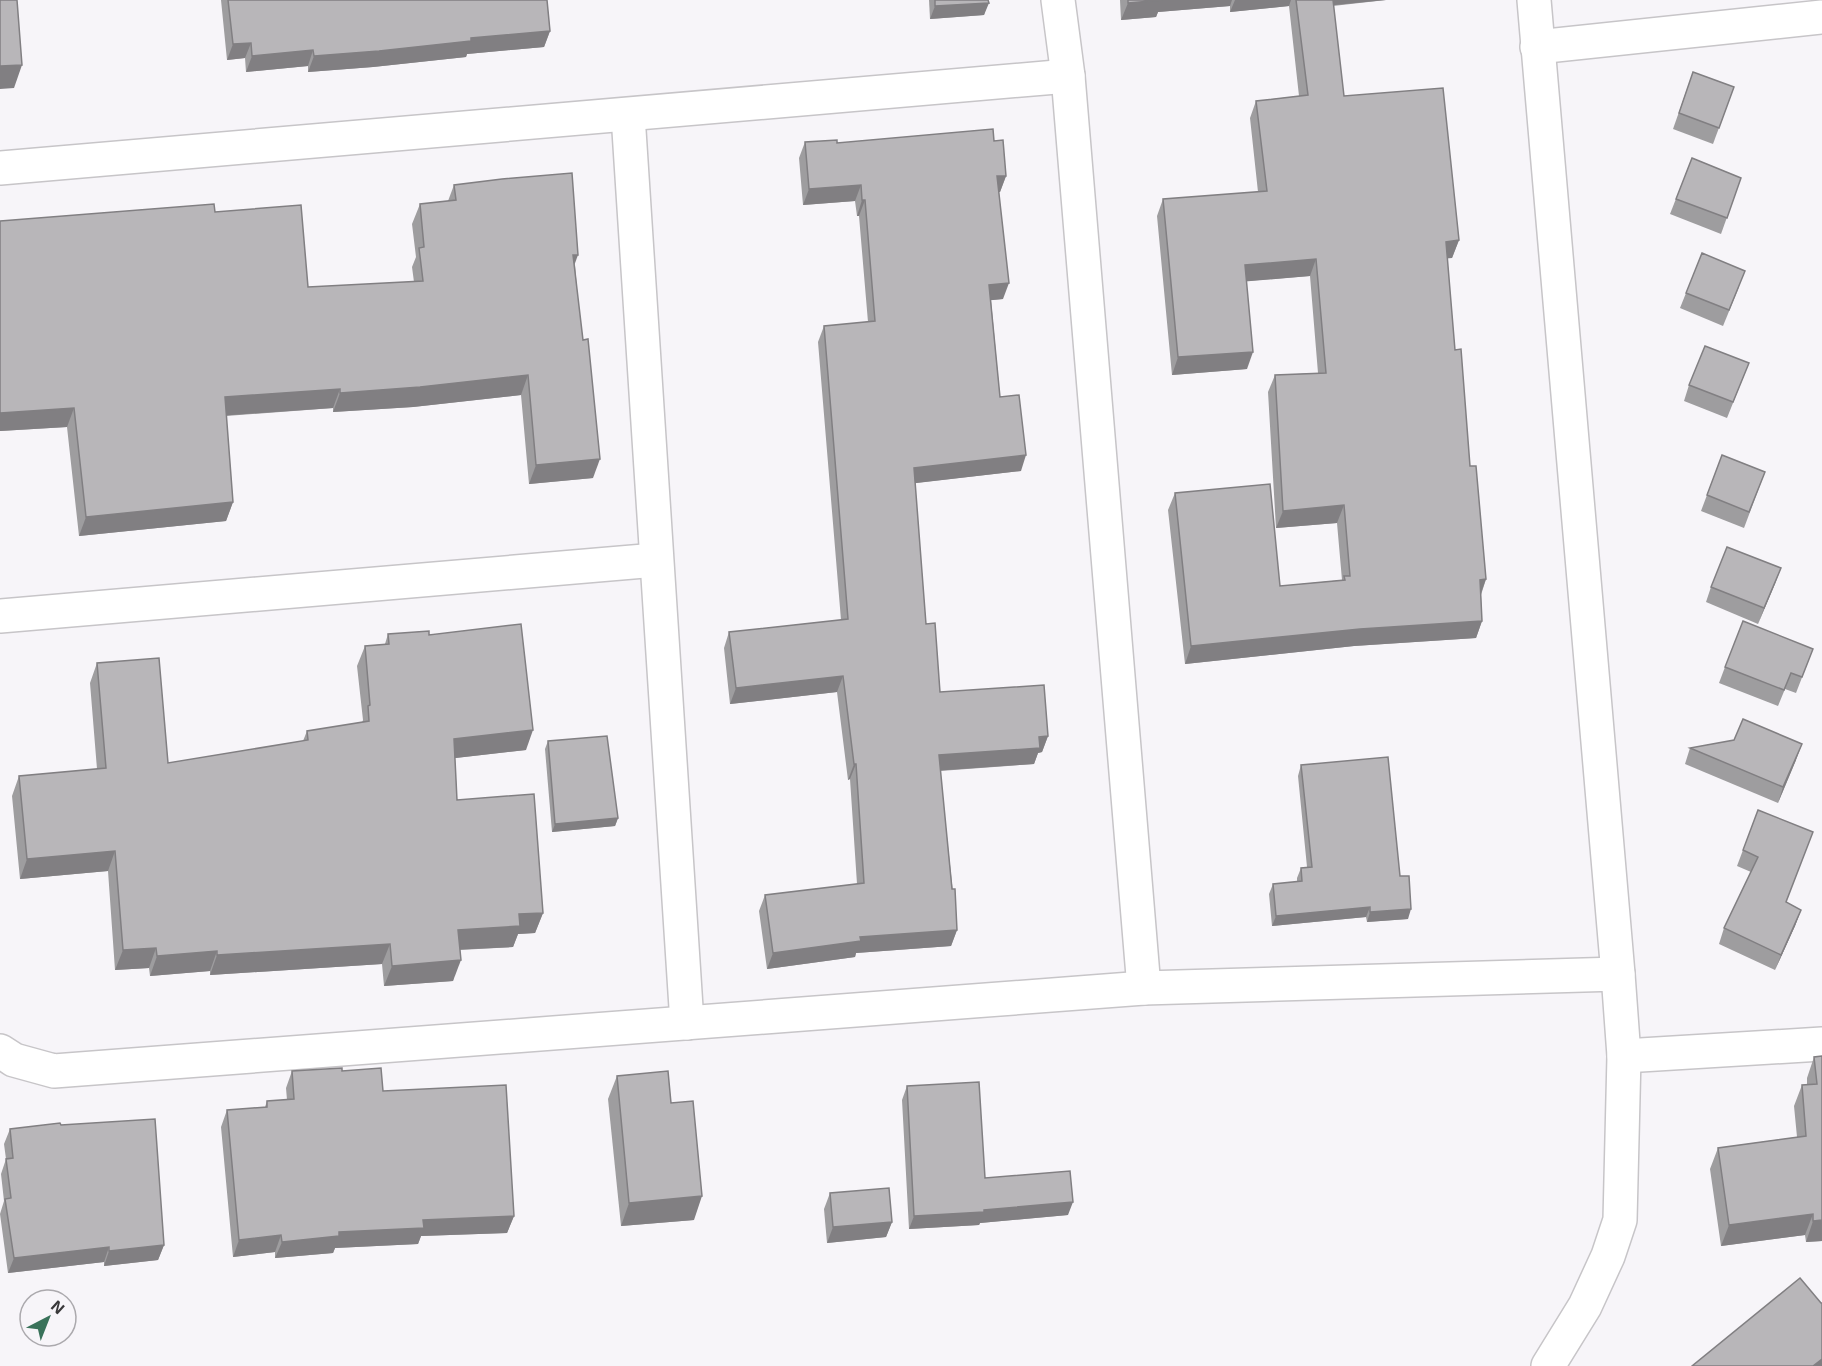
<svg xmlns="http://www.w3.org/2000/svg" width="1822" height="1366" font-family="'Exo 2',sans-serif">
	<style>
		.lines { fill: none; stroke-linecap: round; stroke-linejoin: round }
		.street-casing { stroke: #c7c5c8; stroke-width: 36 }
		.street { stroke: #fff; stroke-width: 33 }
		.wall { fill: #9e9d9f }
		.shaded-wall { fill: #817f82 }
		.building { fill: #b8b6b9; stroke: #817f82; stroke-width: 1.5 }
	</style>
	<rect width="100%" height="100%" fill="#f7f5f9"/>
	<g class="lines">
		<defs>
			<g id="street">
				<polyline points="1058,0 1068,76 1144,988"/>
				<polyline points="1534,0 1618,974 1624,1056 1620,1220 1608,1256 1585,1306 1548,1366"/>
				<polyline points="1537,47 1822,17"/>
				<polyline points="628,115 687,1023"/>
				<polyline points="0,168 1068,76"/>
				<polyline points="0,616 656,560"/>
				<polyline points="0,1051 14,1060 54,1071 1144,988 1618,974"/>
				<polyline points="1624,1056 1822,1044"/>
			</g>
		</defs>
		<use href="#street" class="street-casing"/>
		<use href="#street" class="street"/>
	</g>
	<g class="wall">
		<polygon points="221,0 547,0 550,31 544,47 467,54 466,57 373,67 308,72 308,66 246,72 245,58 227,60"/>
		<polygon points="929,0 988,0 984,15 930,19"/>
		<polygon points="1120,0 1386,0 1333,6 1344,96 1459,240 1452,258 1447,258 1455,350 1470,466 1486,579 1481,595 1482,621 1476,638 1354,646 1185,664 1168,510 1175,493 1280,586 1342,580 1337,523 1276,528 1268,392 1275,375 1318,373 1310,276 1247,281 1247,369 1172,375 1157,216 1163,199 1258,192 1250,118 1256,101 1299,96 1289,6 1230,12 1230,6 1158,12 1156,17 1121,20"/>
		<polygon points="1693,72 1734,87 1713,144 1673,129"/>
		<polygon points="994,141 1006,176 1000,192 999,192 1003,299 991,300 1000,397 1021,471 915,483 926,624 940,692 1048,736 1042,752 1038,753 1034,764 940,771 957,930 951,946 856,953 855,957 767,969 759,911 765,895 857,884 850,779 848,780 837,692 730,704 724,648 729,632 841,620 818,342 824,326 868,322 859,216 857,216 855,201 803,205 799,158 805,142 837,143"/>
		<polygon points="1692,158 1741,178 1721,234 1670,214"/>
		<polygon points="454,185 575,265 593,478 529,484 521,395 413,407 333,412 333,408 226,416 233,502 226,521 79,536 67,427 0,431 0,221 215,212 308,287 414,282 412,267 416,257 412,224 420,204 448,201"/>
		<polygon points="1739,287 1723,326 1680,308 1686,293"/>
		<polygon points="1749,363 1727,418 1684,401 1689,385"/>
		<polygon points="1722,455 1765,472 1744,528 1701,511"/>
		<polygon points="1781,568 1758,624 1706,602 1711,587"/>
		<polygon points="388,634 429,635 526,750 455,758 457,800 543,913 535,933 518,934 513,947 460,950 453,981 384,986 382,964 210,975 210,971 150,976 149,968 115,970 108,871 20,879 12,796 19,776 97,769 90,683 97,663 168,763 303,741 307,731 362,723 363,720 357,666 365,646 385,644"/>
		<polygon points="1813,649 1796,693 1785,689 1778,706 1719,683 1725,667"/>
		<polygon points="548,741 618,818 615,826 552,832 545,749"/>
		<polygon points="1690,748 1796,760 1778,803 1685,764"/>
		<polygon points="1301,765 1400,876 1408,919 1367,922 1366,917 1272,926 1269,894 1273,884 1297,882 1297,878 1301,868 1307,867 1298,776"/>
		<polygon points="1758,810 1786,902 1801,910 1795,926 1775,970 1719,944 1724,928 1751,872 1737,866"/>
		<polygon points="1822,1056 1822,1241 1806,1242 1805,1235 1721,1246 1710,1169 1718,1148 1797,1137 1794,1106 1802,1085 1807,1085 1807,1078 1814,1057"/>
		<polygon points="292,1071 342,1071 383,1091 514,1216 507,1233 421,1236 418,1244 335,1248 333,1253 275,1258 275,1252 233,1257 221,1127 227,1110 265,1107 267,1101 287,1100 286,1088"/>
		<polygon points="617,1076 671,1103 694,1220 621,1226 608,1099"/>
		<polygon points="907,1086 985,1178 1068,1215 980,1223 979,1225 909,1229 902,1100"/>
		<polygon points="61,1125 164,1245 158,1260 104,1266 104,1262 8,1273 0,1214 4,1201 1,1174 6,1159 4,1144 10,1129"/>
		<polygon points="830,1193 892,1222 886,1237 827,1243 824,1209"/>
	</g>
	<g class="shaded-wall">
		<polygon points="1160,0 1232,0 1230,6 1158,12 1156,17 1121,20 1128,3"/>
		<polygon points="1235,0 1291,0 1289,6 1230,12"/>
		<polygon points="1327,0 1386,0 1325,6"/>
		<polygon points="989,3 984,15 930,19 935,6"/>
		<polygon points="550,31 544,47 467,54 466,57 373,67 308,72 314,56 471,38"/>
		<polygon points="251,43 245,58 227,60 233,44"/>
		<polygon points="313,50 308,66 246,72 252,56"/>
		<polygon points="22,65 14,88 0,89 0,66"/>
		<polygon points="997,176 1006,176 1000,192 991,192"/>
		<polygon points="861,185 855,201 803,205 809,189"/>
		<polygon points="862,200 865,200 859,216 857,216"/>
		<polygon points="1459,240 1452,258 1440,259 1446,242"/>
		<polygon points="573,255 578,255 571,274"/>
		<polygon points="1316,259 1310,276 1239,282 1245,265"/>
		<polygon points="1009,283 1003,299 983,301 989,285"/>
		<polygon points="1253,352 1247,369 1172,375 1178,357"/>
		<polygon points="528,375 521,395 413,407 333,412 340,393"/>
		<polygon points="340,389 333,408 218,416 225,397"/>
		<polygon points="74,408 67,427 0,431 0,413"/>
		<polygon points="1026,455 1021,471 908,484 914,468"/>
		<polygon points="600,459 593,478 529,484 536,465"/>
		<polygon points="233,502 226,521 79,536 86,517"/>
		<polygon points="1344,505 1337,523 1276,528 1283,511"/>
		<polygon points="1781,568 1775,584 1758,624 1764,608"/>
		<polygon points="1486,579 1480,596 1480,580"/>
		<polygon points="1482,621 1476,638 1354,646 1185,664 1191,646 1360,629"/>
		<polygon points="843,676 837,692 730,704 736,688"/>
		<polygon points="533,730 526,750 447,759 454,739"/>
		<polygon points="1048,736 1042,752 1038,753 1034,764 933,771 939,755"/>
		<polygon points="1802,744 1796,760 1778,803 1783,787"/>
		<polygon points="854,764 856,764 850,779 848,780"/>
		<polygon points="618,818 615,826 552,832 555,824"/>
		<polygon points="115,851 108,871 20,879 27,859"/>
		<polygon points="1370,907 1366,917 1272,926 1276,916"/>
		<polygon points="1411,909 1408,919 1367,922 1370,912"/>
		<polygon points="1801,910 1795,926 1775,970 1781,955"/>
		<polygon points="543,913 535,933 518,934 513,947 450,950 458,930 519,914"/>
		<polygon points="957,930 951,946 856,953 855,957 767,969 773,953 860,937"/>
		<polygon points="390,944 382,964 210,975 217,955"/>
		<polygon points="156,948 149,968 115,970 123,950"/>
		<polygon points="217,951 210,971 150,976 157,956"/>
		<polygon points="461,960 453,981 384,986 392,966"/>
		<polygon points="702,1196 694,1220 621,1226 629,1203"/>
		<polygon points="1073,1202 1068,1215 980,1223 979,1225 909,1229 914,1216"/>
		<polygon points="1813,1214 1805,1235 1721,1246 1729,1225"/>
		<polygon points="514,1216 507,1233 421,1236 418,1244 335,1248 333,1253 275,1258 282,1242 339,1232 423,1220"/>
		<polygon points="1822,1220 1822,1241 1806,1242 1813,1221"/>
		<polygon points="892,1222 886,1237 827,1243 833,1227"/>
		<polygon points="281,1235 275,1252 233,1257 239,1240"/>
		<polygon points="164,1245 158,1260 104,1266 109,1251"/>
		<polygon points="109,1247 104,1262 8,1273 14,1258"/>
		<polygon points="1822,1359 1822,1366 1813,1366"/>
	</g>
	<g class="building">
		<polygon points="0,0 17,0 22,65 0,66"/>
		<polygon points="228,0 547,0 550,31 471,38 471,41 379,51 314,56 313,50 252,56 251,43 233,44"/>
		<polygon points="935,0 988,0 989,3 935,6"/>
		<polygon points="1128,0 1162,0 1128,3"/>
		<polygon points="1296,0 1333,0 1344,96 1443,88 1459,240 1446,242 1455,350 1461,349 1470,466 1476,466 1486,579 1480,580 1482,621 1360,629 1191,646 1175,493 1270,484 1280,586 1345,580 1344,576 1350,576 1344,505 1283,511 1275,375 1326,373 1316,259 1245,265 1253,352 1178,357 1163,199 1267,191 1256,101 1308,95"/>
		<polygon points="1693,72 1734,87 1719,128 1679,113"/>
		<polygon points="993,129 994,141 1003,140 1006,176 997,176 1009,283 989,285 1000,397 1019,395 1026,455 914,468 926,624 935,623 940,692 1044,685 1048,736 1039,737 1040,748 939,755 952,889 955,889 957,930 860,937 861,941 773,953 765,895 864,883 856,764 854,764 843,676 736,688 729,632 848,619 824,326 875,321 865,200 862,200 861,185 809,189 805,142 837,140 837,143"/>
		<polygon points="1692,158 1741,178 1727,218 1676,199"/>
		<polygon points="572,173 578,255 573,255 583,340 588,339 600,459 536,465 528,375 420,387 340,393 340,389 225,397 233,502 86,517 74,408 0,413 0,221 214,204 215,212 301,205 308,287 423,281 419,248 424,247 420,204 456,200 454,185 502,179"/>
		<polygon points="1702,253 1745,271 1729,310 1686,293"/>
		<polygon points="1705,346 1749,363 1733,402 1689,385"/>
		<polygon points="1722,455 1765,472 1749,512 1707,495"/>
		<polygon points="1727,547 1781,568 1764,608 1711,587"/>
		<polygon points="1743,621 1813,649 1802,677 1791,673 1784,690 1725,667"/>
		<polygon points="521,624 533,730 454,739 457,800 534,794 543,913 519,914 520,926 458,930 461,960 392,966 390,944 217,955 217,951 157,956 156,948 123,950 115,851 27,859 19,776 106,768 97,663 159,658 168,763 308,740 307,731 369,721 368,706 370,705 365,646 389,644 388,634 429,631 429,635"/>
		<polygon points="1743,719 1802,744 1783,787 1690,748 1734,740"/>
		<polygon points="607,736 618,818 555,824 548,741"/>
		<polygon points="1388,757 1400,876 1409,876 1411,909 1370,912 1370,907 1276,916 1273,884 1302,881 1301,868 1312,867 1301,765"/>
		<polygon points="1758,810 1813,832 1786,902 1801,910 1781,955 1724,928 1758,857 1743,850"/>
		<polygon points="1822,1056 1822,1220 1813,1221 1813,1214 1729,1225 1718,1148 1806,1136 1802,1085 1817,1084 1814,1057"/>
		<polygon points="342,1068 342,1071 381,1068 383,1091 506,1085 514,1216 423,1220 424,1228 339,1232 339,1236 282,1242 281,1235 239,1240 227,1110 267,1107 267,1101 294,1099 292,1071"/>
		<polygon points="668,1071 671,1103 693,1101 702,1196 629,1203 617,1076"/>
		<polygon points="979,1082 985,1178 1070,1171 1073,1202 984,1210 984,1212 914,1216 907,1086"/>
		<polygon points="155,1119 164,1245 109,1251 109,1247 14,1258 5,1199 11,1198 6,1159 13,1158 10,1129 60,1123 61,1125"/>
		<polygon points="889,1188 892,1222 833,1227 830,1193"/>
		<polygon points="1800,1278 1821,1303 1822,1303 1822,1359 1813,1366 1692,1366"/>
	</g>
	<g transform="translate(48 1318) rotate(42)"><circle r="28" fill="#f7f5f9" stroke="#aba9ad" stroke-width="1.5"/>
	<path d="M0-4.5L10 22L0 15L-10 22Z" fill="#39725a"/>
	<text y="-9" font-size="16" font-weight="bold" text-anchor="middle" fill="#39383a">N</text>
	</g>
</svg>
